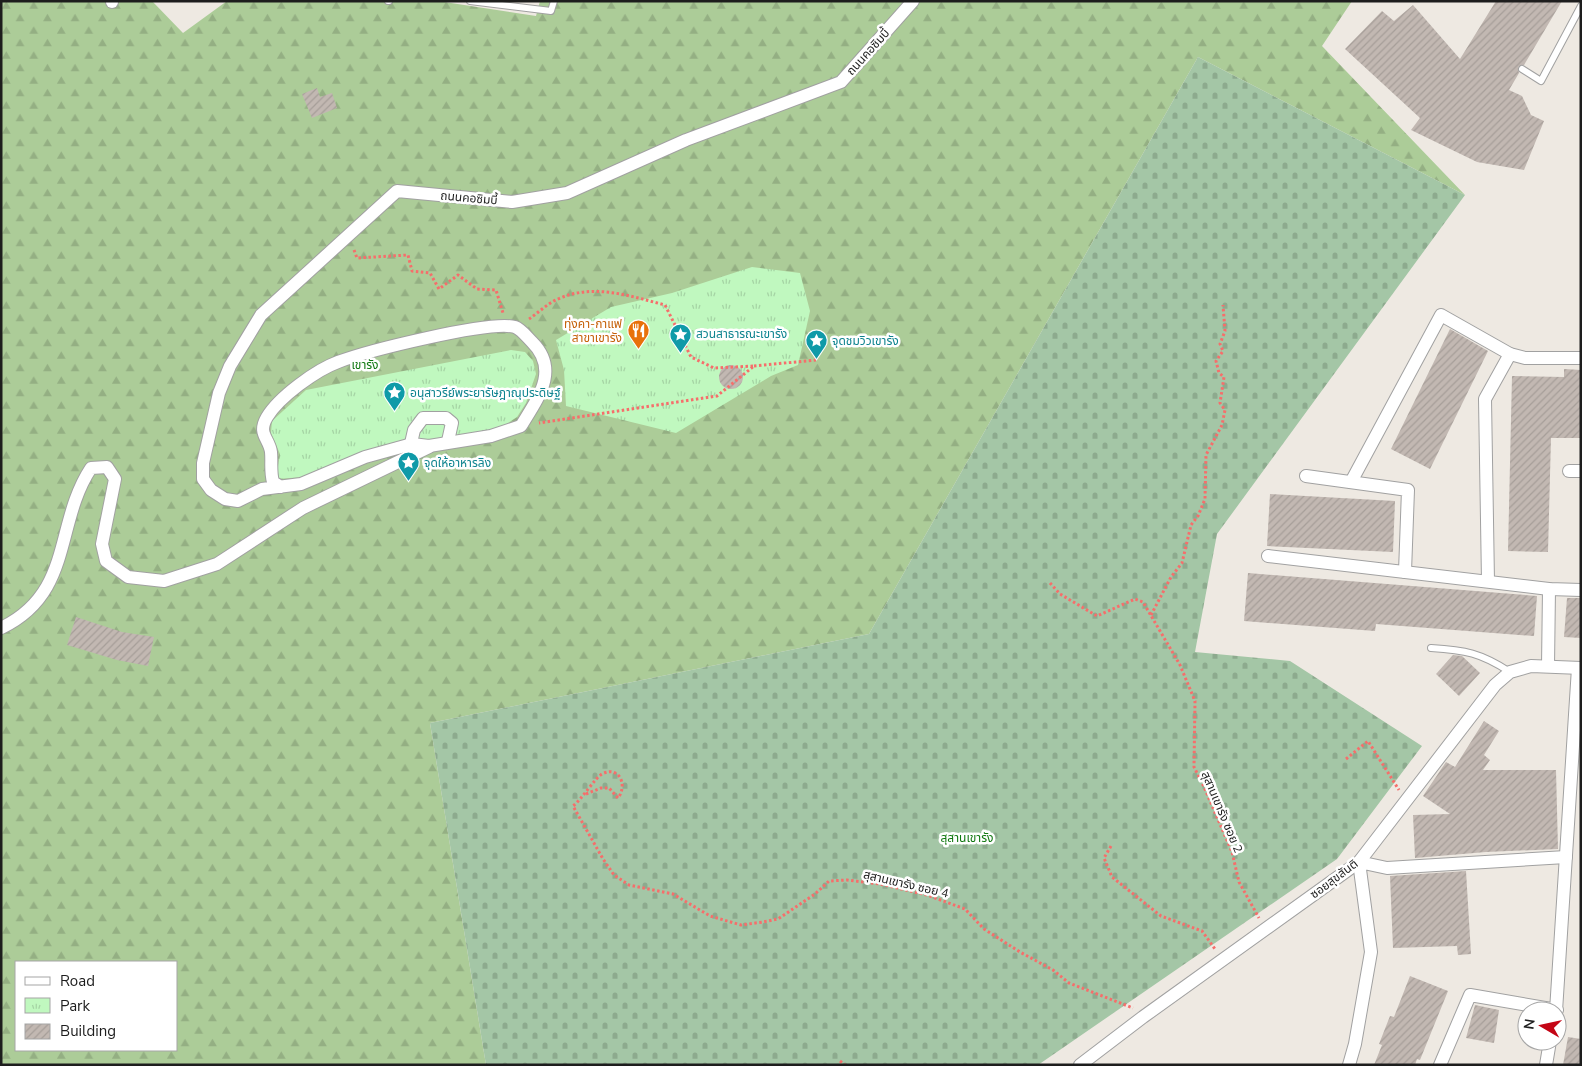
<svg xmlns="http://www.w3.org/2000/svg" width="1582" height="1066" font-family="'Nunito Sans','Noto Sans Thai',sans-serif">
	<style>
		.forest { fill: url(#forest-firs); fill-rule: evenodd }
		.cemetery { fill: url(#cemetery-stones) }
		.park { fill: url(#park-tufts) }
		.building { fill: url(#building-hatch) }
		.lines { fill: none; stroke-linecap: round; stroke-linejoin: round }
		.service-casing { stroke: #a1a1a1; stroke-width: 8 }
		.minor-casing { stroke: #a1a1a1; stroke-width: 14 }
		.path { stroke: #f66e6b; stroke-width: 3; stroke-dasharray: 2.5 2.5; stroke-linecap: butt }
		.service { stroke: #fff; stroke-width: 6 }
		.minor { stroke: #fff; stroke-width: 12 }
		.labels { text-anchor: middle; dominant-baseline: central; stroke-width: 5; stroke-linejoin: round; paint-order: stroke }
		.street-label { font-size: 12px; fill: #1d1d1d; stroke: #fff }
		.food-label { font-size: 12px; fill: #c56008; stroke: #fff; text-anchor: end }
		.culture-label { font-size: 12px; fill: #0d838f; stroke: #fff; text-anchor: start }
		.park-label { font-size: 12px; fill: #0e770e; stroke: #fff }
	</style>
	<defs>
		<pattern id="forest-firs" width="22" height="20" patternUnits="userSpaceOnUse" patternTransform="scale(1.25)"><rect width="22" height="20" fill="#accc98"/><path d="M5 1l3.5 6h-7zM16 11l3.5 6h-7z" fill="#94af83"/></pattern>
		<pattern id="cemetery-stones" width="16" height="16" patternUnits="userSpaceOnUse" patternTransform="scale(1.25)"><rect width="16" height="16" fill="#a4c6a6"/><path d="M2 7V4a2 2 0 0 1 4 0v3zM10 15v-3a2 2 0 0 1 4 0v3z" fill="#8daa8e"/></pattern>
		<pattern id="park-tufts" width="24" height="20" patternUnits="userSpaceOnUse" patternTransform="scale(1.25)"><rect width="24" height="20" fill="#c0f8bf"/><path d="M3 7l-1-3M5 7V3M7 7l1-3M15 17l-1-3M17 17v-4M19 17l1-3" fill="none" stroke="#a5d4a4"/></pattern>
		<pattern id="building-hatch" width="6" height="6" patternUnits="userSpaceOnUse" patternTransform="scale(1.25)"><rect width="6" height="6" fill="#c2b8b2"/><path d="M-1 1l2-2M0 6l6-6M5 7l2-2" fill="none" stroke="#a69e99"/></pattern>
	</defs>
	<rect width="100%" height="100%" fill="#eee9e2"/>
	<path class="forest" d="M1 1H152L183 33 227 1H438L536 16 540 1H1352L1322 46 1465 195 1198 57 869 634 430 723 486 1065H1ZM16 962H176V1050H16Z"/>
	<polygon class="cemetery" points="1198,57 1465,195 1217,534 1195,652 1290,661 1422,746 1337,859 1038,1065 486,1065 430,723 869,634"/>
	<g class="park">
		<polygon points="752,267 800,273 810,311 798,365 771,376 676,433 566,406 564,370 556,340 611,307 672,293"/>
		<polygon points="511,350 525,352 533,361 536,374 526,403 517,417 505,425 427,449 395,443 304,477 276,479 280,454 271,433 272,421 306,390"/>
	</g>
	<g class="building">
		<polygon points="1496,1 1562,1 1524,65 1518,67 1519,73 1509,90 1522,96 1531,115 1544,121 1524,170 1477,162 1411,130 1420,118 1345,49 1382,11 1394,21 1413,5 1460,59"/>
		<polygon points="317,88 320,97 332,93 337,108 312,118 302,94"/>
		<polygon points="1450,329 1488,351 1430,469 1391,449"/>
		<circle cx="731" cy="377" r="12"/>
		<polygon points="1564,369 1581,370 1581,438 1551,438 1548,552 1508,551 1512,376 1564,377"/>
		<polygon points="1270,494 1395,501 1393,552 1267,546"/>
		<polygon points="1248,573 1537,596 1534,636 1376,624 1375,631 1244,621"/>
		<polygon points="1567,598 1581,598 1581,638 1564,637"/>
		<polygon points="76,617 122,632 154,637 148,666 117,660 67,645"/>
		<polygon points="1453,655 1462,656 1480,673 1459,696 1436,674"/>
		<polygon points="1484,721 1499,731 1484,755 1490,760 1483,770 1556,770 1558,849 1486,852 1415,858 1413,815 1450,814 1423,796 1446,762 1455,767"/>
		<polygon points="1466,871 1471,954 1458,955 1457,946 1393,948 1390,876"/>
		<polygon points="1410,976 1448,991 1420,1060 1417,1059 1415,1065 1374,1065 1382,1045 1379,1044 1390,1016 1394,1017"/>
		<polygon points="1475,1005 1499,1010 1494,1043 1466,1038"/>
		<polygon points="1568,1037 1581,1039 1581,1065 1563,1065"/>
	</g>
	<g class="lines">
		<defs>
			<g id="service">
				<polyline points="388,1 389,1"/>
				<polyline points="470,1 551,11 554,1"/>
				<polyline points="1522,69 1541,81 1581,6"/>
				<path d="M1431 648C1465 650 1481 653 1510 672"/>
			</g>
			<g id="minor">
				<polyline points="112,2 112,1"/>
				<polyline points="409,452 414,430 423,418 446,418 452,423 448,441"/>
				<polyline points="1569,471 1581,471"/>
				<polyline points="1306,476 1408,490 1405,572"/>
				<polyline points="1351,482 1441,315 1510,354 1525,358 1581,358"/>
				<path d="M281 487 273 482C270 471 272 462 271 452 269 438 257 434 267 417 279 397 316 370 338 362 367 351 490 320 515 327 521 329 527 337 532 342 560 370 538 398 521 426L491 436 429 446 412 444 365 457 301 484 262 489 238 501 225 499 211 490 203 479V463L219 393 230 366 261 315 397 191 512 202 567 193 686 140 841 82 913 1"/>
				<polyline points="1268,556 1549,589 1581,590"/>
				<polyline points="1488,581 1485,399 1510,354"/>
				<path d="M1 628C74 593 54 524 91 468L107 467 115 479 102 544 106 561 128 577 164 581 217 564 303 508 429 447"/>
				<polyline points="1548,666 1549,589"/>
				<polyline points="1556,1011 1578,668"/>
				<polyline points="1080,1065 1143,1017 1359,862 1495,685 1510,672 1531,666 1581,668"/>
				<polyline points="1349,1065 1355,1044 1371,952 1359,862 1387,868 1566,857"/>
				<polyline points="1440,1065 1470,995 1557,1010"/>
				<polyline points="1546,1065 1550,1041"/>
			</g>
		</defs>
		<use href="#service" class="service-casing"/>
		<use href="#minor" class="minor-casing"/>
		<g class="path">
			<polyline points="354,250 357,258 408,255 412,271 430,273 439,289 458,275 477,289 496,290 503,313"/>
			<path d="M529 319C538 313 548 303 558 299 593 283 630 296 665 305L691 357 714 368 754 366 717 396 539 423"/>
			<polyline points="754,366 816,360"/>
			<polyline points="1050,583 1060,594 1097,616 1135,599 1143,602 1180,665 1195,701 1194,767 1204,787 1232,852 1239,882 1259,918"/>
			<polyline points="1151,615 1171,577 1182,563 1191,525 1198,516 1205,499 1206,455 1222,425 1225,410 1220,403 1224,377 1219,373 1216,361 1223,351 1220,344 1225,331 1223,305"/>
			<polyline points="1346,759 1368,741 1399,790"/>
			<path d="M586 794 601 788H609L618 798C628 785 619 765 602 774 595 778 582 799 573 806L603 859 614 875 629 885 673 894 710 916 741 925 763 922 778 919 815 894 829 881 847 880 880 884 927 895 965 909 984 929 1020 952 1053 970 1069 983 1133 1008"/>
			<polyline points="1111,846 1104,858 1112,877 1161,916 1202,931 1215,949"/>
			<polyline points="840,1061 845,1065"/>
		</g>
		<use href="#service" class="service"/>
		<use href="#minor" class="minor"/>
	</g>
	<defs>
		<symbol id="restaurant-pin" viewBox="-11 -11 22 30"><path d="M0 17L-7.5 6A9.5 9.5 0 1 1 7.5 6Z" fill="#e8710a" stroke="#fff"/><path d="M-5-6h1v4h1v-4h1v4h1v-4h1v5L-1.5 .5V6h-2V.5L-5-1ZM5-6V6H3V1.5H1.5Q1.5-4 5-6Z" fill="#fff"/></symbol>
		<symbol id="sight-pin" viewBox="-11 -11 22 30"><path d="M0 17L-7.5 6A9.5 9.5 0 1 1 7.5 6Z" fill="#0f9aa8" stroke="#fff"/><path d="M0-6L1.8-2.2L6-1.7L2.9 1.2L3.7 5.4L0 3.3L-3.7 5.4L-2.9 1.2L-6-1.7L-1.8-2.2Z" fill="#fff"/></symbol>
	</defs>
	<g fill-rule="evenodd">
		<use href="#restaurant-pin" x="626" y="318" width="25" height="34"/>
		<use href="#sight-pin" x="668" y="322" width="25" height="34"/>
		<use href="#sight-pin" x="804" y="328" width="25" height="34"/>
		<use href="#sight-pin" x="382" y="380" width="25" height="34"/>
		<use href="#sight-pin" x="396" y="450" width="25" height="34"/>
	</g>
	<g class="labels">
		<g class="street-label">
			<text transform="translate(868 52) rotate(-48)">ถนนคอซิมบี้</text>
			<text transform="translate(469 198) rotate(5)">ถนนคอซิมบี้</text>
			<text transform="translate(1222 812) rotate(67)">สุสานเขารัง ซอย 2</text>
			<text transform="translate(1334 879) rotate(-37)">ซอยสุขสันติ</text>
			<text transform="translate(906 884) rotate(13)">สุสานเขารัง ซอย 4</text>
		</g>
		<g class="food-label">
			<text x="622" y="324">ทุ่งคา-กาแฟ<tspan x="622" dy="14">สาขาเขารัง</tspan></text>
		</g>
		<g class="culture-label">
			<text x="696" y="334">สวนสาธารณะเขารัง</text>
			<text x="832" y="341">จุดชมวิวเขารัง</text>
			<text x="410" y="393">อนุสาวรีย์พระยารัษฎาณุประดิษฐ์</text>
			<text x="424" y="463">จุดให้อาหารลิง</text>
		</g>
		<g class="park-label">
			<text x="365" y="365">เขารัง</text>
			<text x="967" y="838">สุสานเขารัง</text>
		</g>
	</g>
	<rect width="1582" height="1066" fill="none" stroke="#1d1d1d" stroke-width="5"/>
	<rect x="15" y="961" width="162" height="90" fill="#ffffff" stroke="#a5a5a5"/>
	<rect x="25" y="977" width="25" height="8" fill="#ffffff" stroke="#a5a5a5"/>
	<text x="60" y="986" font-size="15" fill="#1d1d1d">Road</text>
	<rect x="25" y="998" width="25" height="15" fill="url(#park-tufts)" stroke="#a5a5a5"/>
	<text x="60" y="1011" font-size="15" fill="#1d1d1d">Park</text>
	<rect x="25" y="1024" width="25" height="15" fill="url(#building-hatch)" stroke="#a5a5a5"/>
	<text x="60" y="1036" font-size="15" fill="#1d1d1d">Building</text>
	<g transform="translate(1542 1026) rotate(279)"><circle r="24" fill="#ffffff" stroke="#a5a5a5"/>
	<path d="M0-4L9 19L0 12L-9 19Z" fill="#c40515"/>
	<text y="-8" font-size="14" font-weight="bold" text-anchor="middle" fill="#1d1d1d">N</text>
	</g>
</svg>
